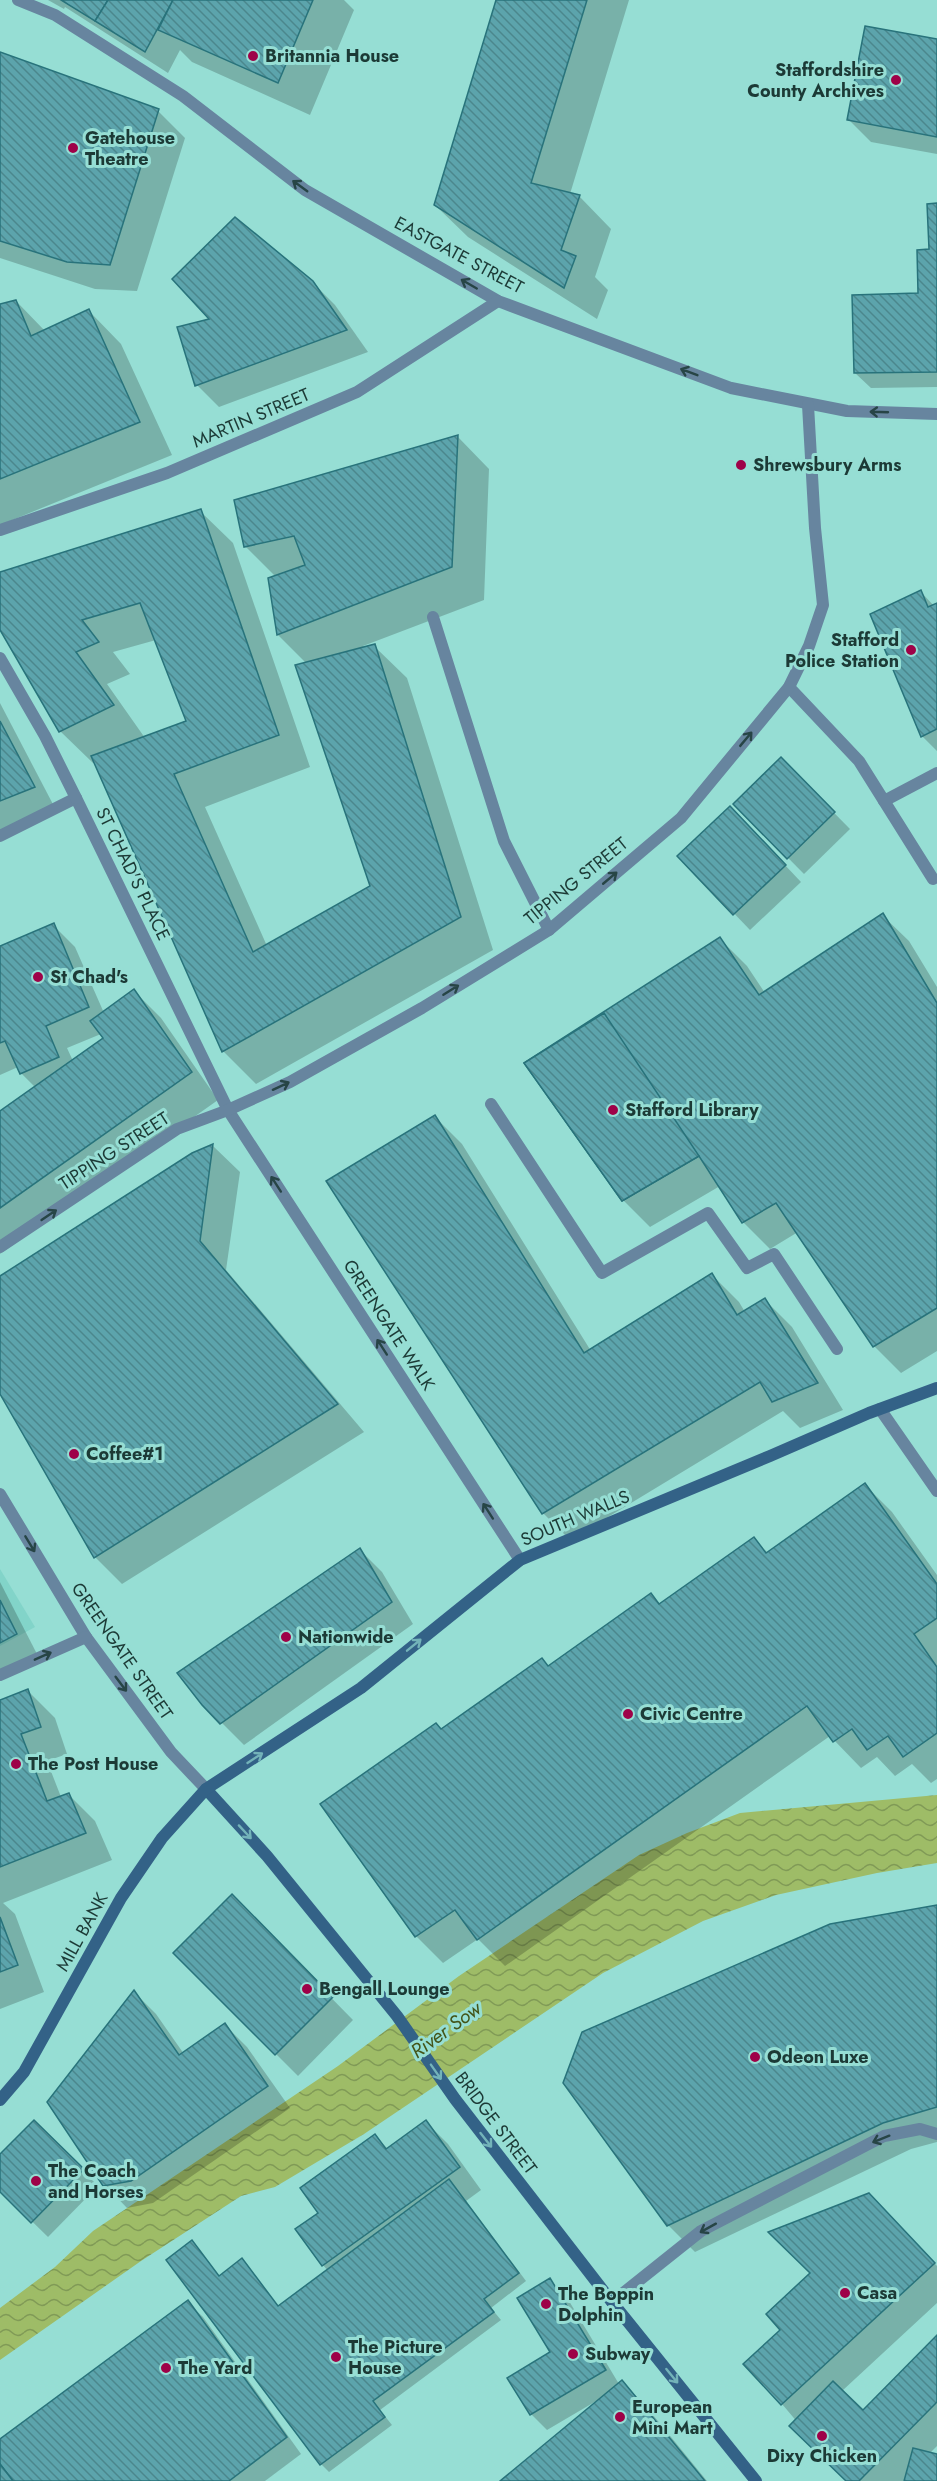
<svg xmlns="http://www.w3.org/2000/svg" width="937" height="2481" font-family="Jost,sans-serif">
	<style>
		.built { fill: #82d4c9 }
		.water { fill: url(#water-waves) }
		.shadow { fill: #0003; fill-rule: evenodd }
		.building { fill: url(#building-back-hatch); stroke: #28737b; stroke-width: 1.5 }
		.lines { fill: none; stroke-linecap: round; stroke-linejoin: round }
		.lane { stroke: #67859f; stroke-width: 12 }
		.street { stroke: #67859f; stroke-width: 12 }
		.secondary { stroke: #336287; stroke-width: 12 }
		.oneway { stroke: #274546 }
		.oneway2 { stroke: #73b3b9 }
		.poi-dot { fill: #9e0248; stroke: #96ded4; stroke-width: 2 }
		.labels { text-anchor: middle; dominant-baseline: central; stroke-width: 6; stroke-linejoin: round; paint-order: stroke }
		.poi-label { font-size: 18px; font-weight: bold; fill: #1c3a36; stroke: #96ded4; text-anchor: start }
		.street-label { font-size: 18px; fill: #1c3a36; stroke: #96ded4 }
		.water-label { font-size: 20px; font-style: italic; fill: #435519; stroke: #96ded4 }
	</style>
	<defs>
		<pattern id="water-waves" width="16" height="10" patternUnits="userSpaceOnUse" patternTransform="scale(1.5)"><rect width="16" height="10" fill="#9ebc67"/><path d="M0 5q4-4 8 0t8 0" fill="none" stroke="#809a56"/></pattern>
		<pattern id="building-back-hatch" width="6" height="6" patternUnits="userSpaceOnUse" patternTransform="scale(1.5)"><rect width="6" height="6" fill="#5ca4ac"/><path d="M-1 5l2 2M0 0l6 6M5-1l2 2" fill="none" stroke="#4b878d"/></pattern>
	</defs>
	<rect width="100%" height="100%" fill="#96ded4"/>
	<polygon class="built" points="0,1569 35,1627 0,1646"/>
	<polygon class="water" points="937,1795 937,1863 877,1873 776,1895 703,1921 603,1973 364,2134 275,2187 241,2196 141,2261 0,2360 0,2308 55,2267 93,2231 338,2066 459,1976 639,1855 687,1833 740,1813"/>
	<g class="shadow">
		<polygon points="48,0 344,0 354,10 310,115 192,62 180,50 168,73 65,7 64,9"/>
		<polygon points="497,0 629,0 570,194 579,196 611,229 595,277 608,290 597,319 468,237 435,205"/>
		<polygon points="937,41 937,154 871,142 849,120"/>
		<polygon points="0,54 158,111 185,138 137,291 95,289 0,258"/>
		<polygon points="937,205 937,387 871,388 855,373 920,295 930,250"/>
		<polygon points="312,282 335,305 368,352 219,407 197,385 212,320"/>
		<polygon points="16,301 45,331 89,311 121,344 172,455 0,525 0,306"/>
		<path d="M457 436 489 469 484 600 363 646 364 648 374 646 407 678 493 950 256 1084 223 1051 95 762 93 763 60 731 0 627V574L200 511 233 543 310 767 205 807 267 946 372 887 307 664 278 635 270 579 276 577 245 546ZM156 640 188 722 145 738 107 684 130 674 113 652Z"/>
		<polygon points="921,592 934,606 937,605 937,751 922,736"/>
		<polygon points="0,703 56,810 0,832"/>
		<polygon points="781,759 850,829 804,874 735,804"/>
		<polygon points="746,824 801,882 750,930 679,856"/>
		<polygon points="882,915 909,941 937,987 937,1351 901,1373 874,1346 798,1232 770,1249 743,1222 720,1186 650,1227 623,1200 526,1064 720,939 747,966 765,993"/>
		<path d="M53 925 75 947 104 1013 134 991 161 1018 218 1100 0 1254V1113L36 1088 21 1073 18 1067 0 1075V948ZM101 1034 105 1039 73 1061 67 1048Z"/>
		<polygon points="435,1117 462,1144 591,1351 712,1275 739,1302 745,1312 765,1300 792,1327 843,1410 800,1428 783,1411 570,1540 543,1513 328,1182"/>
		<polygon points="213,1146 240,1172 226,1270 364,1432 122,1584 95,1557 0,1391 0,1277 192,1154"/>
		<polygon points="865,1485 892,1512 937,1575 937,1779 931,1783 912,1764 895,1776 877,1757 861,1768 830,1736 505,1966 478,1939 443,1963 416,1936 322,1804 441,1730 549,1667 651,1594 661,1605 754,1539 769,1554"/>
		<polygon points="360,1550 382,1572 413,1624 244,1745 203,1704"/>
		<polygon points="0,1582 38,1656 0,1676"/>
		<polygon points="28,1691 55,1718 67,1754 47,1761 61,1797 68,1794 95,1821 112,1860 3,1903 15,1914 44,1992 0,2009 0,1702"/>
		<polygon points="232,1897 353,2020 298,2076 175,1953"/>
		<polygon points="937,1906 937,2142 911,2149 695,2252 668,2225"/>
		<polygon points="134,1992 156,2014 184,2054 225,2025 247,2047 290,2108 153,2203 127,2208 105,2185"/>
		<polygon points="34,2122 98,2186 48,2237 0,2190 0,2157"/>
		<polygon points="426,2122 448,2144 481,2190 466,2201 526,2281 491,2308 501,2320 380,2410 392,2425 329,2472 321,2464 192,2242 220,2277 242,2260 279,2307 328,2271 323,2265 320,2213 375,2136 388,2149"/>
		<polygon points="869,2194 937,2266 937,2303 842,2391 863,2412 937,2337 937,2446 929,2454 937,2456 937,2481 906,2481 907,2477 903,2481 847,2481 782,2404 782,2330 812,2273"/>
		<polygon points="550,2280 566,2296 619,2384 622,2382 644,2404 707,2481 502,2481 599,2401 598,2400 547,2430 531,2414 509,2378 552,2353"/>
		<polygon points="187,2302 203,2317 301,2454 265,2481 0,2481 0,2440"/>
	</g>
	<g class="building">
		<polygon points="61,0 108,0 95,21"/>
		<polygon points="108,0 173,0 145,52 95,21"/>
		<polygon points="173,0 313,0 278,83 158,30"/>
		<polygon points="496,0 587,0 531,183 580,195 561,250 576,256 564,288 434,205"/>
		<polygon points="865,26 937,39 937,137 847,120"/>
		<polygon points="0,52 159,109 110,265 67,262 0,241"/>
		<polygon points="937,203 937,372 854,373 852,295 918,293 917,250 929,249 927,204"/>
		<polygon points="235,217 313,281 347,330 195,386 177,327 209,319 172,279"/>
		<polygon points="16,300 31,336 89,309 140,422 0,479 0,304"/>
		<polygon points="458,435 452,567 277,635 268,578 305,565 294,536 244,547 234,500"/>
		<polygon points="201,509 279,735 174,774 253,952 370,886 295,665 375,644 461,917 222,1052 91,756 186,721 140,603 82,620 99,642 76,652 114,705 59,732 0,630 0,572"/>
		<polygon points="921,590 928,607 937,603 937,729 921,737 870,614"/>
		<polygon points="0,721 35,787 0,801"/>
		<polygon points="781,757 835,812 787,859 733,804"/>
		<polygon points="730,806 786,865 733,915 677,856"/>
		<polygon points="883,913 937,1003 937,1308 873,1347 776,1203 742,1223 699,1156 622,1201 524,1063 720,937 759,995"/>
		<polygon points="54,923 89,1007 46,1026 59,1057 20,1074 5,1041 0,1043 0,946"/>
		<polygon points="134,989 192,1072 0,1208 0,1111 103,1038 90,1021"/>
		<polygon points="604,1013 699,1156 622,1201 524,1063"/>
		<polygon points="435,1115 584,1353 712,1273 737,1315 765,1298 818,1383 772,1402 760,1382 542,1514 326,1181"/>
		<polygon points="213,1144 200,1241 338,1404 94,1558 0,1394 0,1276 192,1153"/>
		<polygon points="865,1483 937,1584 937,1618 914,1634 937,1667 937,1733 903,1757 888,1736 867,1750 852,1729 833,1742 807,1706 477,1940 455,1910 415,1937 320,1804 436,1723 441,1729 542,1658 548,1666 651,1593 659,1604 754,1537 766,1553"/>
		<polygon points="360,1548 392,1602 220,1724 202,1705 177,1673"/>
		<polygon points="0,1600 17,1634 0,1643"/>
		<polygon points="28,1689 41,1727 21,1734 47,1801 69,1793 86,1833 0,1867 0,1700"/>
		<polygon points="232,1894 333,1997 275,2055 173,1953"/>
		<polygon points="937,1905 937,2107 883,2123 667,2226 563,2083 582,2032 830,1924"/>
		<polygon points="0,1917 18,1965 0,1972"/>
		<polygon points="134,1990 179,2055 225,2023 268,2086 131,2181 103,2186 47,2102"/>
		<polygon points="34,2120 84,2169 31,2223 0,2192 0,2154"/>
		<polygon points="426,2120 460,2167 322,2266 295,2229 318,2213 300,2188 375,2134 386,2149"/>
		<polygon points="449,2179 519,2273 484,2299 494,2312 373,2401 385,2417 320,2465 166,2260 192,2240 219,2276 242,2258 278,2306"/>
		<polygon points="869,2193 935,2263 781,2405 743,2364 780,2330 766,2314 810,2273 768,2232"/>
		<polygon points="550,2278 606,2370 530,2415 507,2378 550,2352 517,2298"/>
		<polygon points="188,2300 287,2437 229,2481 13,2481 0,2464 0,2439"/>
		<polygon points="937,2335 937,2402 859,2481 846,2481 789,2426 833,2381 863,2410"/>
		<polygon points="622,2380 705,2481 500,2481"/>
		<polygon points="913,2448 937,2454 937,2481 904,2481"/>
		<polygon points="0,2464 13,2481 0,2481"/>
	</g>
	<g class="lines">
		<g class="lane">
			<polyline points="433,617 504,841 549,930"/>
			<polyline points="884,801 937,773"/>
			<polyline points="0,836 76,798 228,1110"/>
			<polyline points="880,1409 937,1491"/>
		</g>
		<g class="street">
			<polyline points="18,0 55,15 183,96 305,190 498,301 731,388 847,411 937,414"/>
			<polyline points="0,530 167,473 357,392 498,301"/>
			<polyline points="0,658 45,736 76,798"/>
			<polyline points="789,687 859,761 933,879"/>
			<polyline points="491,1104 602,1273 708,1213 747,1268 774,1254 837,1349"/>
			<polyline points="228,1110 520,1560"/>
			<polyline points="0,1247 177,1129 228,1110 290,1082 422,1008 549,930 681,818 789,687 809,646 823,605 815,528 808,405"/>
			<polyline points="0,1494 86,1637 171,1752 206,1789"/>
			<polyline points="0,1675 86,1637"/>
			<polyline points="612,2302 701,2231 884,2136 920,2129 937,2134"/>
		</g>
		<g class="secondary">
			<polyline points="206,1789 267,1856 397,2016 455,2099 612,2302 756,2481"/>
			<polyline points="0,2100 24,2072 121,1898 162,1838 206,1789 361,1688 520,1560 770,1456 869,1413 937,1388"/>
		</g>
	</g>
	<defs><path id="oneway-shaft" d="M-6 0H5M1.5-3L5.5 0L1.5 3" fill="none" stroke-width="1.6" stroke-linecap="round" stroke-linejoin="round" transform="scale(1.5)"/></defs>
	<g class="oneway">
		<use href="#oneway-shaft" transform="translate(300 186) rotate(-144)"/>
		<use href="#oneway-shaft" transform="translate(469 284) rotate(-150)"/>
		<use href="#oneway-shaft" transform="translate(689 372) rotate(-159)"/>
		<use href="#oneway-shaft" transform="translate(879 412) rotate(-178)"/>
		<use href="#oneway-shaft" transform="translate(746 739) rotate(-50)"/>
		<use href="#oneway-shaft" transform="translate(610 878) rotate(-40)"/>
		<use href="#oneway-shaft" transform="translate(451 990) rotate(-32)"/>
		<use href="#oneway-shaft" transform="translate(281 1086) rotate(-25)"/>
		<use href="#oneway-shaft" transform="translate(276 1184) rotate(-123)"/>
		<use href="#oneway-shaft" transform="translate(49 1215) rotate(-34)"/>
		<use href="#oneway-shaft" transform="translate(382 1347) rotate(-123)"/>
		<use href="#oneway-shaft" transform="translate(488 1511) rotate(-123)"/>
		<use href="#oneway-shaft" transform="translate(30 1544) rotate(59)"/>
		<use href="#oneway-shaft" transform="translate(43 1656) rotate(-24)"/>
		<use href="#oneway-shaft" transform="translate(121 1684) rotate(53)"/>
		<use href="#oneway-shaft" transform="translate(881 2139) rotate(158)"/>
		<use href="#oneway-shaft" transform="translate(708 2228) rotate(151)"/>
	</g>
	<g class="oneway2">
		<use href="#oneway-shaft" transform="translate(414 1645) rotate(-39)"/>
		<use href="#oneway-shaft" transform="translate(255 1758) rotate(-33)"/>
		<use href="#oneway-shaft" transform="translate(245 1832) rotate(47)"/>
		<use href="#oneway-shaft" transform="translate(436 2072) rotate(55)"/>
		<use href="#oneway-shaft" transform="translate(486 2140) rotate(52)"/>
		<use href="#oneway-shaft" transform="translate(672 2376) rotate(51)"/>
	</g>
	<g class="poi-dot">
		<circle cx="253" cy="56" r="6"/>
		<circle cx="896" cy="80" r="6"/>
		<circle cx="73" cy="148" r="6"/>
		<circle cx="741" cy="465" r="6"/>
		<circle cx="911" cy="650" r="6"/>
		<circle cx="38" cy="977" r="6"/>
		<circle cx="613" cy="1110" r="6"/>
		<circle cx="74" cy="1454" r="6"/>
		<circle cx="286" cy="1637" r="6"/>
		<circle cx="628" cy="1714" r="6"/>
		<circle cx="16" cy="1764" r="6"/>
		<circle cx="307" cy="1989" r="6"/>
		<circle cx="755" cy="2057" r="6"/>
		<circle cx="36" cy="2181" r="6"/>
		<circle cx="845" cy="2293" r="6"/>
		<circle cx="546" cy="2304" r="6"/>
		<circle cx="573" cy="2354" r="6"/>
		<circle cx="336" cy="2357" r="6"/>
		<circle cx="166" cy="2368" r="6"/>
		<circle cx="620" cy="2417" r="6"/>
		<circle cx="822" cy="2436" r="6"/>
	</g>
	<g class="labels">
		<g class="poi-label">
			<text x="265" y="56">Britannia House</text>
			<text x="884" y="70" text-anchor="end">Staffordshire<tspan x="884" dy="21">County Archives</tspan></text>
			<text x="85" y="138">Gatehouse<tspan x="85" dy="21">Theatre</tspan></text>
			<text x="753" y="465">Shrewsbury Arms</text>
			<text x="899" y="640" text-anchor="end">Stafford<tspan x="899" dy="21">Police Station</tspan></text>
			<text x="50" y="977">St Chad's</text>
			<text x="625" y="1110">Stafford Library</text>
			<text x="86" y="1454">Coffee#1</text>
			<text x="298" y="1637">Nationwide</text>
			<text x="640" y="1714">Civic Centre</text>
			<text x="28" y="1764">The Post House</text>
			<text x="319" y="1989">Bengall Lounge</text>
			<text x="767" y="2057">Odeon Luxe</text>
			<text x="48" y="2171">The Coach<tspan x="48" dy="21">and Horses</tspan></text>
			<text x="857" y="2293">Casa</text>
			<text x="558" y="2294">The Boppin<tspan x="558" dy="21">Dolphin</tspan></text>
			<text x="348" y="2347">The Picture<tspan x="348" dy="21">House</tspan></text>
			<text x="585" y="2354">Subway</text>
			<text x="178" y="2368">The Yard</text>
			<text x="632" y="2407">European<tspan x="632" dy="21">Mini Mart</tspan></text>
			<text x="822" y="2456" text-anchor="middle">Dixy Chicken</text>
		</g>
		<g class="street-label">
			<text transform="translate(459 255) rotate(28)">EASTGATE STREET</text>
			<text transform="translate(251 418) rotate(-23)">MARTIN STREET</text>
			<text transform="translate(133 874) rotate(64)">ST CHAD'S PLACE</text>
			<text transform="translate(576 881) rotate(-39)">TIPPING STREET</text>
			<text transform="translate(114 1151) rotate(-33)">TIPPING STREET</text>
			<text transform="translate(389 1325) rotate(57)">GREENGATE WALK</text>
			<text transform="translate(575 1518) rotate(-23)">SOUTH WALLS</text>
			<text transform="translate(122 1651) rotate(55)">GREENGATE STREET</text>
			<text transform="translate(82 1932) rotate(-61)">MILL BANK</text>
			<text transform="translate(496 2123) rotate(53)">BRIDGE STREET</text>
		</g>
		<g class="water-label">
			<text transform="translate(446 2030) rotate(-36)">River Sow</text>
		</g>
	</g>
</svg>
